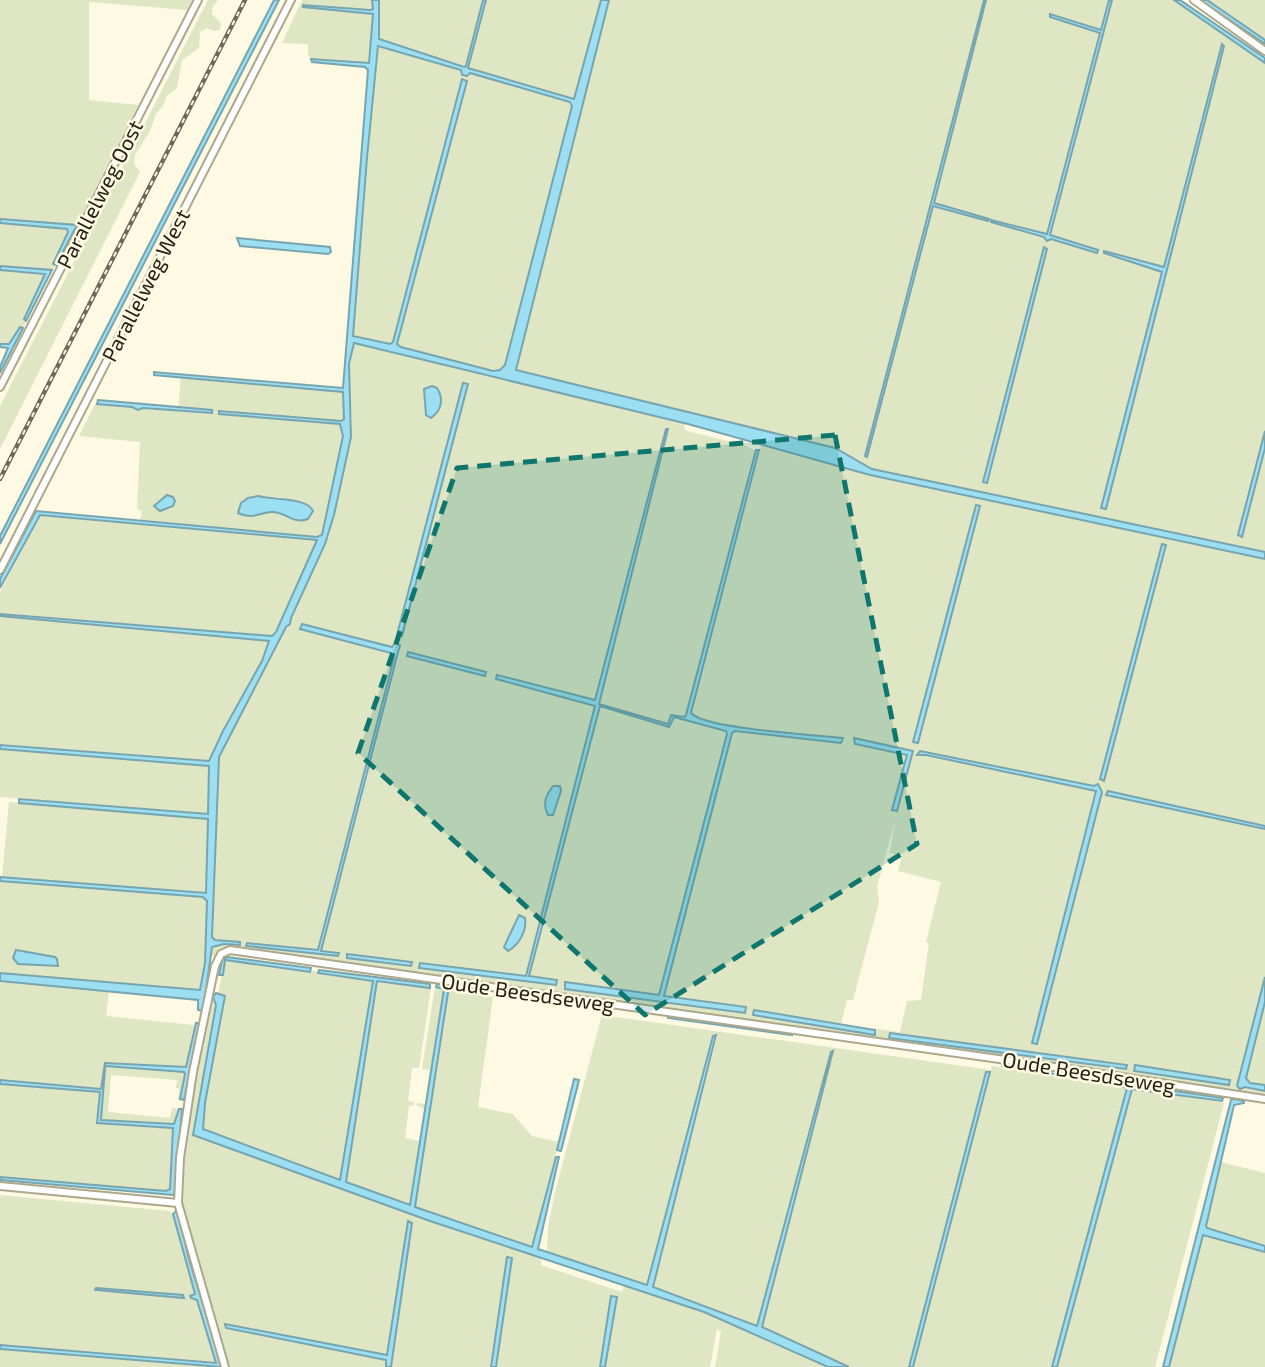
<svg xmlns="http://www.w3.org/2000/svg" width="1265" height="1367" font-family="'Exo 2',sans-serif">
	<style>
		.green { fill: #dfe6c4; fill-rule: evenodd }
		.water { fill: #9cdff2; stroke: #77a5af; stroke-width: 2; fill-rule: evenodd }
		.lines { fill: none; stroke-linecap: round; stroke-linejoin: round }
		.stream { stroke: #77a5af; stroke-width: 2 }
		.street-casing { stroke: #ada78c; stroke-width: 10 }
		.street { stroke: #fff; stroke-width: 6 }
		.rail-casing { stroke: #6c685a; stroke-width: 4.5 }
		.rail { stroke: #fef9e2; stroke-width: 2; stroke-dasharray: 5; stroke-linecap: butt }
		.marked { fill: #0f766e; fill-opacity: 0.2; stroke: #0f766e; stroke-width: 5; stroke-dasharray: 14 9; stroke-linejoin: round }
		.labels { text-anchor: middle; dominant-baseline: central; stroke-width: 5; stroke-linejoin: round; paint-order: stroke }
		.street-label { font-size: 21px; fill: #211e14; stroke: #fef9e2 }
	</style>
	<rect width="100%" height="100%" fill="#fef9e2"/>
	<g class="green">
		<polygon points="0,0 192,0 187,10 89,2 89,100 138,105 77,225 0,219"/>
		<polygon points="208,0 218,0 212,8 212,14 221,23 220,30 214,31 207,28 200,32 199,48 182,60 177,88 167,96 162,107 156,114 150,131 135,155 134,164 140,172 0,449 0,406"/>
		<polygon points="302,0 372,0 373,10 370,10 303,6 373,13 369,63 311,59 308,55 308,44 282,43"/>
		<polygon points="379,0 483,0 466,66 461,67 378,39"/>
		<polygon points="486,0 601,0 574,99 468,68"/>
		<polygon points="609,0 1174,0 1265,63 1265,552 872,469 867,465 694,413 515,370"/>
		<polygon points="1197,0 1265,0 1265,48"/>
		<polygon points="382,45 570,102 572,106 505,365 500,370 494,371 401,347 397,344 465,86 466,81 462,80 393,342 389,344 353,336 377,49"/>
		<polygon points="0,223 67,229 69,232 53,263 56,265 52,270 0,266"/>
		<path d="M0 270 43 273 46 276 24 319 26 321 23 328 20 327C14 337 12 345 0 344Z"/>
		<path d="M354 343 685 424 684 428 687 431 744 445 755 451 685 717 671 715 669 724 599 704 668 429H666L595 701 497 676 496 679 595 705 526 976 420 963 419 968 557 980 529 977 599 706 669 727 674 716 726 731 727 734 659 995 566 982 745 1007 664 996 732 733 735 731 842 738 727 726 695 717 692 714 762 443 870 475 1265 559V826L1108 791 1107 795 1265 829V977L1238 1082 1244 1087 1265 1091V1098L782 1024 303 957 225 949 210 958 214 945 224 944 215 940 212 934 219 757 286 627 290 624 291 619 325 544 334 515 352 426 349 364ZM463 383 402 636 397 634ZM976 505 980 506 917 743 913 742ZM302 624 392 647 395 643 400 645V652L321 951 338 953 337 956 246 946 247 943 318 951 394 658 392 653ZM855 744 913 751 896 811 907 755ZM1097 791 1036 1044H1032V1043ZM895 820 890 853 902 855 898 871 941 882 926 942 929 943 921 1000 907 1001 900 1032 841 1024 847 1000H853L879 902 877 887ZM519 915 526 925 524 932 513 948 504 947ZM347 955 411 962V963L410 966 347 958ZM754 1010 875 1030V1035L753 1015ZM889 1034 1126 1065H1127L1126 1069ZM1135 1065 1230 1080V1081L1229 1085 1134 1071Z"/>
		<path d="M181 378 343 392 344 419 340 421 220 411V414L340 424 343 436 322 535 317 537 140 521 142 511 137 509 140 442 79 436 95 404 178 411ZM257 496 279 497 299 503 291 520 282 514 270 512Z"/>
		<polygon points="40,515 317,540 276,632 272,636 0,613 0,592"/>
		<polygon points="0,616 267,640 269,641 262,661 223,731 209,761 0,744"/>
		<polygon points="0,749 209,765 208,814 0,797"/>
		<polygon points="9,802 206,819 208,821 207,894 2,877"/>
		<path d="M0 881 203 897 207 901 205 963 200 990 0 973ZM16 950 51 956 57 966 18 964Z"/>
		<polygon points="225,959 431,987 419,1068 412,1068 408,1101 414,1102 414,1105 409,1106 405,1138 419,1141 424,1109 416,1105 417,1103 425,1104 430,1070 422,1069 435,987 444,989 410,1206 346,1182 377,982 373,981 340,1181 203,1130 205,1103 225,996 218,994"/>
		<polygon points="0,982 109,991 106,1016 194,1025 186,1068 105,1063 101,1089 0,1080"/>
		<polygon points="447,989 493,997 478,1107 513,1114 532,1136 559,1142 532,1247 415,1207"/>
		<polygon points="215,1001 216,1005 193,1135 541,1258 541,1265 622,1292 624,1286 704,1312 828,1367 715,1367 721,1331 717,1329 710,1367 496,1367 512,1259 507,1258 491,1367 391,1367 412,1223 408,1221 388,1355 226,1324 227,1328 387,1360 386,1367 230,1367 204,1286 183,1204 185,1145 210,1002"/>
		<polygon points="1265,1002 1265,1085 1246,1081 1246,1078"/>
		<polygon points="602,1015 991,1070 992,1066 1127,1088 1052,1367 849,1367 758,1326 653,1287 717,1037 713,1036 647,1285 547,1252 548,1227 555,1192"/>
		<polygon points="106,1066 184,1072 185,1073 180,1099 178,1099 179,1089 176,1088 177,1080 111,1075 108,1112 170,1118 172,1108 179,1109 176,1123 101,1120"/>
		<polygon points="0,1084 101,1092 96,1121 173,1128 170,1189 166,1191 0,1177"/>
		<polygon points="1131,1089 1163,1092 1224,1103 1155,1367 1057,1367"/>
		<polygon points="1221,1162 1265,1173 1265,1246 1207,1228 1205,1226"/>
		<polygon points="0,1195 170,1211 173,1214 184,1257 217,1367 0,1367"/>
		<polygon points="1204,1234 1265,1252 1265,1367 1169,1367"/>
	</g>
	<g class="water">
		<polygon points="274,0 279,0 0,544 0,536"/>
		<path d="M372 0H379V39L464 67 466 66 483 0H486L468 68 574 99 601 0H609L516 370 835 448 872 469 1265 552V559L870 475 688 424 354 343 349 364 351 437 334 515 325 544 291 618 290 624 286 627 219 757 212 937 215 940 240 942V945L224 944 212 947 203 1011 198 1010V1000L0 981V973L200 990 205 963 207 901 203 897 0 881V877L206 893 208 819 19 803V799L208 814 209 766 0 749V745L209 761 223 731 262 661 269 641 0 616V614L272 636 276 632 317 540 40 515 0 588V579L36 511 317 537 322 535 343 436 340 424 219 414V411L341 421 344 419 343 392 154 375V372L343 388 368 70 365 67 312 62 311 59 369 63 373 14 303 7V5L370 10 373 9ZM378 46 461 70 462 75 467 76 470 73 570 102 572 106 505 365 500 370 493 371 401 347 397 344 467 81 462 79 393 342 390 344 353 336 367 158Z"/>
		<polygon points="984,0 986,0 934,203 989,219 988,221 933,206 867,457 865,456"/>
		<polygon points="1109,0 1112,0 1050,235 1098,250 1097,253 1051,239 1047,241 1044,237 991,222 991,220 1047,234 1100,33 1050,17 1050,14 1101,30"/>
		<polygon points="1174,0 1180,0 1265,58 1265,63"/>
		<polygon points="1200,0 1207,0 1265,40 1265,44"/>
		<polygon points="1222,44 1224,46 1106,509 1101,508 1162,272 1104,253 1104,251 1164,267"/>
		<polygon points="0,219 77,225 56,265 53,264 68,232 67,229 0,223"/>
		<polygon points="237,238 330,247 331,252 328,254 240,246"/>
		<polygon points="1044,247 1047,249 987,483 983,482"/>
		<polygon points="0,266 52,270 26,321 24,319 45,274 0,270"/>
		<polygon points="20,327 23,328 0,373 0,367 8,348 0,347 0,344 9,344"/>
		<polygon points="463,383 468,384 402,636 397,635"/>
		<path d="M432 386 437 388C444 399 442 410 431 418L426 415 424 389Z"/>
		<polygon points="98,400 212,410 212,413 143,408 138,410 132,407 97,404"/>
		<path d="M666 429H668L599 704 668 724 671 715 685 717 686 715 756 450H759L691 713C705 729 816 735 843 738L841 743 735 731 732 733 664 996 746 1007 745 1013 565 989V982L659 995 727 734 726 731 674 717 669 727 600 706 529 976 557 980 556 985 419 968 420 963 526 976 595 706 496 679 497 675 595 700Z"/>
		<polygon points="1265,431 1265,448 1242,537 1238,535"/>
		<polygon points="167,495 173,497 175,501 173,506 160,511 154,506"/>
		<path d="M258 496C272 500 307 497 313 511L308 519C292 525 286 511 271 512 258 513 252 520 238 513L241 503 248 498Z"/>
		<polygon points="976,505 980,506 918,743 913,742"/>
		<polygon points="1162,544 1166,545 1104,781 1100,779"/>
		<polygon points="302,624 392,647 395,643 400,645 321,951 339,953 338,956 246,946 247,943 318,950 394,658 391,653 300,629"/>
		<polygon points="408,652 486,672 485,676 407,656"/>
		<polygon points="854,738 913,751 897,811 892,810 907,755 855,744"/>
		<polygon points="920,751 1094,786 1098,784 1102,792 1037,1044 1032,1043 1096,791 926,755 917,755"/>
		<path d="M553 786H560L561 791 553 815H548C542 804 546 795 553 786Z"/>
		<polygon points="1108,791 1265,826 1265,829 1106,795"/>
		<path d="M519 915 525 918C527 931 519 945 508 951L504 947Z"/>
		<polygon points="16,950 55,957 57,959 58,966 18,964 13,958"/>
		<polygon points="347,954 412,962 411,966 347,958"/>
		<polygon points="227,957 311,968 310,972 225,960 223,975 219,975 222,960"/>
		<polygon points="319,970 430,984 430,988 377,981 346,1182 410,1205 444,989 436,987 437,984 449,986 415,1207 532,1247 556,1157 559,1157 538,1249 647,1285 713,1036 716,1035 653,1287 757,1326 831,1052 833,1051 762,1327 849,1367 828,1367 704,1312 430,1221 193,1135 216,1005 213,997 216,993 225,996 205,1103 203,1129 340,1180 373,981 318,973"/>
		<polygon points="1265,977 1265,1002 1246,1078 1250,1083 1265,1085 1265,1091 1245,1087 1240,1089 1237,1086 1238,1082"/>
		<polygon points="754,1010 875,1030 875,1035 753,1015"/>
		<polygon points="668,1015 792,1032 792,1035 668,1018"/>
		<polygon points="196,1023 200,1023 184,1100 180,1099 185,1074 184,1072 106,1066 105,1068 101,1120 174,1124 179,1109 182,1109 175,1193 173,1195 0,1180 0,1177 166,1191 170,1189 173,1128 97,1123 100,1092 0,1084 0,1080 101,1089 105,1063 186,1067"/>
		<polygon points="890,1033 1127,1065 1126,1069 889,1038"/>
		<polygon points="1002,1063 1100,1078 1099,1081 1002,1066"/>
		<polygon points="1135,1065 1230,1080 1229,1085 1134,1071"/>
		<polygon points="986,1072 990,1072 913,1367 909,1367"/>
		<polygon points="574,1079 579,1080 561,1151 557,1150"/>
		<polygon points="1107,1081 1223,1098 1222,1101 1132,1089 1057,1367 1052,1367 1127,1088 1107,1083"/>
		<polygon points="1234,1099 1244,1101 1244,1103 1234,1105 1206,1226 1207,1228 1265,1246 1265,1252 1203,1235 1169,1367 1163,1367 1231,1100"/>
		<polygon points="177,1210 189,1259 222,1367 0,1349 0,1345 216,1363 197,1300 191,1298 190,1296 195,1294 173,1214"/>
		<polygon points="408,1221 412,1223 391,1367 386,1367 386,1360 226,1328 225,1324 387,1355"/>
		<polygon points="507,1257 512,1258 496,1367 491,1367"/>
		<polygon points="96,1288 183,1295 184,1298 95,1290"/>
		<polygon points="611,1296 617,1297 605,1367 600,1367"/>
	</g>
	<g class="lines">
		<g class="stream">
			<polyline points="0,1189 27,1192"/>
			<polyline points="86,1197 162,1205"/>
		</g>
		<defs>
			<g id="street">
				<polyline points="1194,0 1265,51"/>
				<polyline points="0,387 198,0"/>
				<polyline points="0,570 291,0"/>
				<polyline points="0,1186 178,1203"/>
				<polyline points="225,1367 178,1203 180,1158 193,1072 215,966 221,954 230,950 1076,1070 1265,1099"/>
			</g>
		</defs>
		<use href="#street" class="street-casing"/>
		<use href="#street" class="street"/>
		<defs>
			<polyline id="rail" points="0,479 245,0"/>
		</defs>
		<use href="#rail" class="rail-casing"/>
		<use href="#rail" class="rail"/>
	</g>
	<path class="marked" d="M835 435 917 844 645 1015 358 753 457 468Z"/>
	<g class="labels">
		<g class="street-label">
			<text transform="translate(99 194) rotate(-63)">Parallelweg Oost</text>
			<text transform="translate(145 285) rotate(-63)">Parallelweg West</text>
			<text transform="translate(528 992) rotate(8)">Oude Beesdseweg</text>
			<text transform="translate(1089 1072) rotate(9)">Oude Beesdseweg</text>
		</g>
	</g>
</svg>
